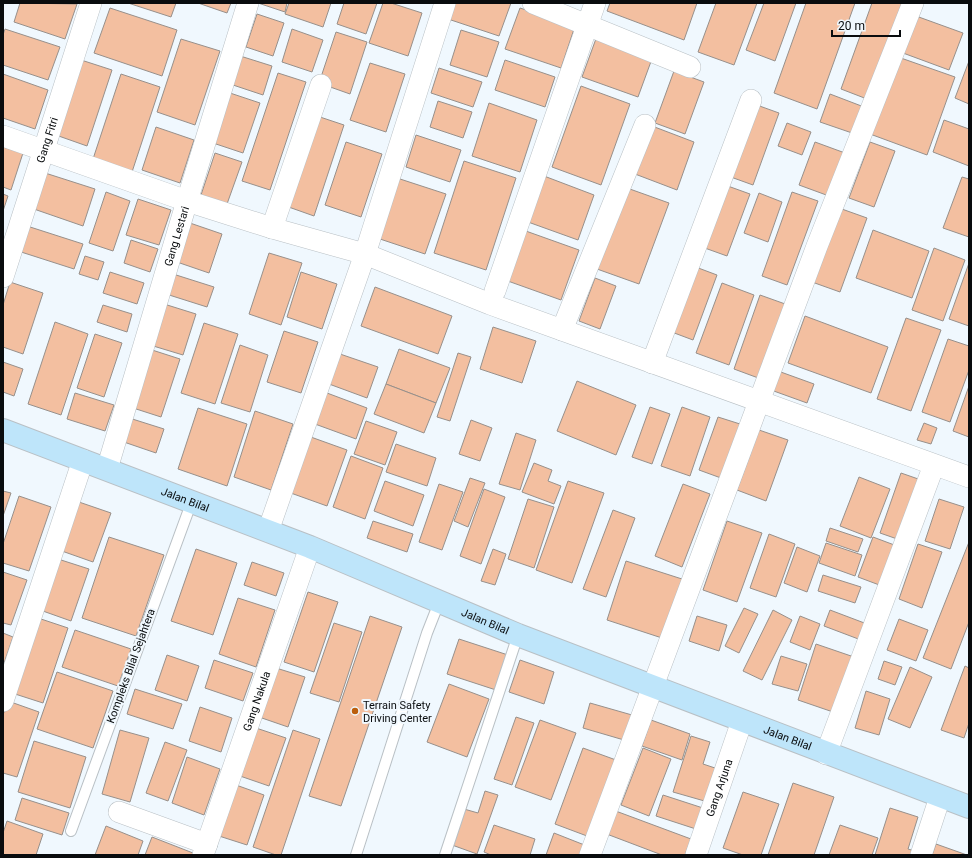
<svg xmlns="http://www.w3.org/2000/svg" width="972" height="858" font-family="Roboto,sans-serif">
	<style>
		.building { fill: #f3bfa0; stroke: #97908b }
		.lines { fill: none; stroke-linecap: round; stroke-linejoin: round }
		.lane-casing { stroke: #b9c0c5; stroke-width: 12 }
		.street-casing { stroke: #b9c0c5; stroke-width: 22 }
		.secondary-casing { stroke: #b9c0c5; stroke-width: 24 }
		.lane { stroke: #fff; stroke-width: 10 }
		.street { stroke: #fff; stroke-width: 21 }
		.secondary { stroke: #bee5fa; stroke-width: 22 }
		.poi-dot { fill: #bb5e0c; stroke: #f0f8fe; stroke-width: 1.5 }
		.labels { text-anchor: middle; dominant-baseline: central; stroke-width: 4; stroke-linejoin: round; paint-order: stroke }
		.street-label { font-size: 11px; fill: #090c0e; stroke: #f0f8fe }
		.poi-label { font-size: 11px; fill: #090c0e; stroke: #f0f8fe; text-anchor: start }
	</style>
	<rect width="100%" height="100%" fill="#f0f8fe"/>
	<g class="building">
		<polygon points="20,3 77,4 65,39 14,22"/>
		<polygon points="128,3 176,3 171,17"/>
		<polygon points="198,3 231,3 227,13"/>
		<polygon points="258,3 287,3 285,12"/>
		<polygon points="289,3 331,3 323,27 285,14"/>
		<polygon points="344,3 377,3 366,34 337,24"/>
		<polygon points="383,3 391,3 422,13 408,56 369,43"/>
		<polygon points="450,3 511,3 499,36 445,18"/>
		<polygon points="610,3 697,3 684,40 607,11"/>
		<polygon points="716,3 757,3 734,65 698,52"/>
		<polygon points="764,3 796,3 775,61 746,50"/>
		<polygon points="806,3 855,3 817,109 774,93"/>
		<polygon points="872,3 902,3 867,99 841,89"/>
		<polygon points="110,8 177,30 162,76 94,53"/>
		<polygon points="520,8 575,26 561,68 505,49"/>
		<polygon points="257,14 284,23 273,56 246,47"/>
		<polygon points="916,16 963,33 949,70 903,53"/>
		<polygon points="5,29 60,47 48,80 3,65 3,35"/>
		<polygon points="292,29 323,40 312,72 282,62"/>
		<polygon points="461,30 499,42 487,77 450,65"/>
		<polygon points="336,32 367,42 350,94 319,83"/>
		<polygon points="597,36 653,56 638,97 582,77"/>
		<polygon points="181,39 220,51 195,125 157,112"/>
		<polygon points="237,55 272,66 263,95 227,83"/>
		<polygon points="898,57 955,77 927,155 870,134"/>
		<polygon points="78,59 112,70 87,146 53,134"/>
		<polygon points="505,60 555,77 545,107 495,90"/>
		<polygon points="969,61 969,104 955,98"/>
		<polygon points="370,63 405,74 386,132 350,120"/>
		<polygon points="439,68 482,82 473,107 431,93"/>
		<polygon points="674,71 704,82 685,134 655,123"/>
		<polygon points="278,73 306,82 270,190 242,181"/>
		<polygon points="3,74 48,90 35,129 3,118"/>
		<polygon points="121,74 160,87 132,172 93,159"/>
		<polygon points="581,86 630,104 601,185 552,167"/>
		<polygon points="224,91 260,103 243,153 207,141"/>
		<polygon points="830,94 864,107 855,134 820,122"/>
		<polygon points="438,101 472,112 463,138 430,127"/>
		<polygon points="489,103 537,120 520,172 472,156"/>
		<polygon points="754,104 779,113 753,185 728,176"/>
		<polygon points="314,115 344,125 314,216 283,205"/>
		<polygon points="944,120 969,129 969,166 933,152"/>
		<polygon points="787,123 811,132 802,155 778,146"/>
		<polygon points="652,126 694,142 677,190 635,174"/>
		<polygon points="156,127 194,140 180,183 142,170"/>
		<polygon points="416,135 461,150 450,182 406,167"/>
		<polygon points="346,142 382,154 361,217 325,205"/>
		<polygon points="815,142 845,153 829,196 799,185"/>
		<polygon points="870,142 895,151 874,207 849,198"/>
		<polygon points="3,147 23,153 11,190 3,187"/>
		<polygon points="215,153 242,162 227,204 201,195"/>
		<polygon points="464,161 516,178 486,270 434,253"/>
		<polygon points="42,172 95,189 83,226 31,208"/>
		<polygon points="544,176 594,195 578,240 528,222"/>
		<polygon points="962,177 969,179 969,237 943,228"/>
		<polygon points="397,178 446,194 425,254 377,238"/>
		<polygon points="725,185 750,194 727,256 702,247"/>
		<polygon points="627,188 669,203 639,284 597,269"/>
		<polygon points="106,192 130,201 113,251 89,243"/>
		<polygon points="792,192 818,201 787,285 762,276"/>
		<polygon points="759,193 782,202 768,242 744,233"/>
		<polygon points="3,194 8,196 3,211"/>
		<polygon points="138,199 171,210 159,245 126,235"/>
		<polygon points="839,208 867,218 840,292 812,282"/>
		<polygon points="187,222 222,234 209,273 174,261"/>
		<polygon points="27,226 83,244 74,269 18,251"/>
		<polygon points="523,230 579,250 561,300 505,280"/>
		<polygon points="873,230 929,251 912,298 856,278"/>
		<polygon points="131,240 158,249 150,272 124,263"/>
		<polygon points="934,248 965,260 943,321 912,310"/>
		<polygon points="269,253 302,263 281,325 249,314"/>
		<polygon points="85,256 104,262 98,280 79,274"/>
		<polygon points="969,263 969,326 949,319"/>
		<polygon points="693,266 717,275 693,340 669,331"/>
		<polygon points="110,272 144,283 137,304 103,293"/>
		<polygon points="301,272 337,284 322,329 287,317"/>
		<polygon points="173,274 214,287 207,307 166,294"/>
		<polygon points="595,278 616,286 600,329 579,321"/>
		<polygon points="10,282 43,293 23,354 3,347 3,305"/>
		<polygon points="722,283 754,295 729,365 696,353"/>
		<polygon points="375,287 452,316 438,354 361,326"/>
		<polygon points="760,295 788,305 761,379 734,369"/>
		<polygon points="164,304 196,314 183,355 150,345"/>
		<polygon points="103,305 132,314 127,332 97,322"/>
		<polygon points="805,316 888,347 871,393 788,363"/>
		<polygon points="906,318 941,330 911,411 877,399"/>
		<polygon points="55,322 88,334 61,415 28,404"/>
		<polygon points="204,323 238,334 215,404 181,393"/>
		<polygon points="493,327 536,341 522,383 480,369"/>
		<polygon points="284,331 318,342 301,393 267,382"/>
		<polygon points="95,334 122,343 104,397 77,388"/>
		<polygon points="948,339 969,346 969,370 950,422 922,412"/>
		<polygon points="240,345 268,355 250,412 221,403"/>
		<polygon points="149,349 180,359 161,417 130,407"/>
		<polygon points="399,349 450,368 436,403 386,384"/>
		<polygon points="458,353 471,357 450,421 437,417"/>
		<polygon points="340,354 378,367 367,398 329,384"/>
		<polygon points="3,362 23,369 14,396 3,392"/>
		<polygon points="778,371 814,384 807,403 771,390"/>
		<polygon points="577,381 636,405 616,455 557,431"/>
		<polygon points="386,384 436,403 424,433 374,414"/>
		<polygon points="969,386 969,437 953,431"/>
		<polygon points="75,393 114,405 105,431 67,419"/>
		<polygon points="327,393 367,408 356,439 315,424"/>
		<polygon points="650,407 670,414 652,464 632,457"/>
		<polygon points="682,407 710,417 690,476 661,466"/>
		<polygon points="198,408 247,424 227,486 178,469"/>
		<polygon points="255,411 293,424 271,490 234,477"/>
		<polygon points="126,417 164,429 156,453 118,440"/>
		<polygon points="718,417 740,424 721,478 699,470"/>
		<polygon points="471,420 492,428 480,461 459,454"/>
		<polygon points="366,421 397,432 385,465 354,454"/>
		<polygon points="924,423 937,428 931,444 917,440"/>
		<polygon points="759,430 788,440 766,501 737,490"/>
		<polygon points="516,433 536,440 520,490 499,484"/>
		<polygon points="308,436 347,450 327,506 288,492"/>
		<polygon points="396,444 436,458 427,486 386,472"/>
		<polygon points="351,456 383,468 365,519 333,507"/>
		<polygon points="534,463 552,470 548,481 561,486 554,504 522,492"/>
		<polygon points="901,473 924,481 903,541 880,533"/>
		<polygon points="859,477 890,489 871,538 840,526"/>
		<polygon points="470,478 485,483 468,527 454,521"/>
		<polygon points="385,481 424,495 413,526 374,511"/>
		<polygon points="568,481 604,493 572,583 536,570"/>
		<polygon points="439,484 463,492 442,550 419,542"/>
		<polygon points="683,484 710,494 682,567 655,556"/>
		<polygon points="484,489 505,497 481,564 460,556"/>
		<polygon points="3,491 11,493 3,516"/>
		<polygon points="19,496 51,507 29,571 3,563 3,544"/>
		<polygon points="528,499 554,507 534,568 508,559"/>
		<polygon points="939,499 964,507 950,549 925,541"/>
		<polygon points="76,501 111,513 93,562 59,550"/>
		<polygon points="613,510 635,518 606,597 583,589"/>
		<polygon points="373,521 413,534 407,552 367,538"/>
		<polygon points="727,521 762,533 737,602 703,590"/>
		<polygon points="830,528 863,539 858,552 826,541"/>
		<polygon points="769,534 795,544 776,597 750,588"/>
		<polygon points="109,537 164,555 136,636 82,618"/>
		<polygon points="873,537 897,546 882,586 858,577"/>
		<polygon points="969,542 969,622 951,669 923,658"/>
		<polygon points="826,543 862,555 855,576 819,563"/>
		<polygon points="918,544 942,552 922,608 899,599"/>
		<polygon points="797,547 820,556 807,592 784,583"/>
		<polygon points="196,549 237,563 213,635 171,621"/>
		<polygon points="493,549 506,554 495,585 481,581"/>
		<polygon points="58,559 89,569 71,621 40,610"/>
		<polygon points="626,561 682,579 662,638 607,620"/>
		<polygon points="252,562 284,573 276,596 244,585"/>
		<polygon points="3,572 27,580 11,625 3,623"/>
		<polygon points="823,575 861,587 855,603 818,591"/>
		<polygon points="308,592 338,602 314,672 284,662"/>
		<polygon points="238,598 275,610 256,667 219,654"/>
		<polygon points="744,608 758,614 739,653 725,646"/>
		<polygon points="773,610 792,620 762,680 743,671"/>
		<polygon points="830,610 867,624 861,640 824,626"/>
		<polygon points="370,616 402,627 341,806 309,796"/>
		<polygon points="697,616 727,625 719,651 689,641"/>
		<polygon points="800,616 820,624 810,650 790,642"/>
		<polygon points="38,618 68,628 43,703 12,693"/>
		<polygon points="899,619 928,630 916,661 887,650"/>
		<polygon points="334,623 362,632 339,702 310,693"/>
		<polygon points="75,630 131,649 118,686 62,667"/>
		<polygon points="3,633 13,637 3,666"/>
		<polygon points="459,639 508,655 496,690 447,674"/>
		<polygon points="816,644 854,657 836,713 798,700"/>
		<polygon points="167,655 199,666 187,701 155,690"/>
		<polygon points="781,656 807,664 798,691 772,684"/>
		<polygon points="214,660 253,673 243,701 205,688"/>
		<polygon points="520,660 554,672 544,704 509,692"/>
		<polygon points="884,661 902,667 895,685 878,679"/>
		<polygon points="965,666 969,668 969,723 964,738 941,730"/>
		<polygon points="910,667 932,677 910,728 888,719"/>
		<polygon points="276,668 305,677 288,727 259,717"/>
		<polygon points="57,672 113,691 93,748 37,729"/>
		<polygon points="449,684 489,699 467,757 427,742"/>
		<polygon points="135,689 182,704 173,729 127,714"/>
		<polygon points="866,691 890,699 879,735 855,728"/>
		<polygon points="8,701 39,712 17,777 3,773 3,715"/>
		<polygon points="590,703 632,715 624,740 583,728"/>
		<polygon points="200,707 232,718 221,752 189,741"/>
		<polygon points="516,717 534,723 512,785 494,779"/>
		<polygon points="540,720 576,733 551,800 515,787"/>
		<polygon points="651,720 690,734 682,760 642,746"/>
		<polygon points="256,728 286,738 269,786 240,776"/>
		<polygon points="120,730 149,738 130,802 102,794"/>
		<polygon points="293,730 320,739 281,855 276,855 253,847"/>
		<polygon points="691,736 710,742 703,764 718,769 708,802 673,792"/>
		<polygon points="34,741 86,757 70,808 18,792"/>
		<polygon points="165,742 187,750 168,801 146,793"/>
		<polygon points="583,748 616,760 587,836 555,824"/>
		<polygon points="643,748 671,759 649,816 621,805"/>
		<polygon points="187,757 220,769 204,815 172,803"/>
		<polygon points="793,783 834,797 814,855 768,855"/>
		<polygon points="236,785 264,795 247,845 219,836"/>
		<polygon points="485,791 498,795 477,854 452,845 464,809 478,813"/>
		<polygon points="743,792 779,804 761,855 743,855 723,848"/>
		<polygon points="663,795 706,809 699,830 656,816"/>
		<polygon points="22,798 69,813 62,835 15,820"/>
		<polygon points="890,808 918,817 908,849 918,852 917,855 875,855"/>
		<polygon points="613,810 691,839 685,855 662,855 604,833"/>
		<polygon points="7,821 43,834 36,855 3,855 3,833"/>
		<polygon points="494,825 535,839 530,855 491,855 484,852"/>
		<polygon points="840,825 878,838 872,855 829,855"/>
		<polygon points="106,826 143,841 138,855 95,855"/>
		<polygon points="554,833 587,846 584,855 546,855"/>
		<polygon points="152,837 193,853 192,855 145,855"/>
		<polygon points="936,844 967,855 932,855"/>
	</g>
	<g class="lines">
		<defs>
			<g id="lane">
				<polyline points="71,831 192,501"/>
				<polyline points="356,855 427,633 440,600"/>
				<polyline points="445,855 518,635"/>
			</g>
			<g id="street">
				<polyline points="533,3 690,67"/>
				<polyline points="3,136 187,201 272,228 365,254 490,304 969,477"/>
				<polyline points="272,228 321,85"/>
				<path id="s1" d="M3 277 91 3"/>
				<polyline points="495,291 595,3"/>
				<polyline points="562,330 645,125"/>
				<polyline points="652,363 751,100"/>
				<path id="s2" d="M107 469 187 201 248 3"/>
				<polyline points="268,531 365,254 445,3"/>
				<polyline points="3,701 83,460"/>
				<polyline points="826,754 934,465"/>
				<polyline points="119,812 207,844"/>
				<path id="s3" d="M203 855 310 547"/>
				<polyline points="590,855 817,246 913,3"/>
				<path id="s4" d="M696 855 742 721"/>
				<polyline points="921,855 940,797"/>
			</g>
			<g id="secondary">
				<path id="s5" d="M3 430 310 547 518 635 969 807"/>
			</g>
		</defs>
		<use href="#lane" class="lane-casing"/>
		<use href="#street" class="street-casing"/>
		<use href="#secondary" class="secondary-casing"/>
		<use href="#lane" class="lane"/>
		<use href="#street" class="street"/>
		<use href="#secondary" class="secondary"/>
	</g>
	<circle class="poi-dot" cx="355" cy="711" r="4"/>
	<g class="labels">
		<g class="street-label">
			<text stroke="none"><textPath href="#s1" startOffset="144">Gang Fitri</textPath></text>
			<text stroke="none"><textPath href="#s2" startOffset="243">Gang Lestari</textPath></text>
			<text stroke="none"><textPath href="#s5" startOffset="195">Jalan Bilal</textPath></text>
			<text stroke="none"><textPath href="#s5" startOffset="519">Jalan Bilal</textPath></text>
			<text transform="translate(131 666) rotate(-70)">Kompleks Bilal Sejahtera</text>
			<text stroke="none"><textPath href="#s3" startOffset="163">Gang Nakula</textPath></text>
			<text stroke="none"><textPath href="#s5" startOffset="843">Jalan Bilal</textPath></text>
			<text stroke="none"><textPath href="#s4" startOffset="71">Gang Arjuna</textPath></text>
		</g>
		<g class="poi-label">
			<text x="363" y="705">Terrain Safety<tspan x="363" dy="13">Driving Center</tspan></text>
		</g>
	</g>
	<rect width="972" height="858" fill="none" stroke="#090c0e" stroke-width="8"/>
	<path d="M832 30v6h68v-6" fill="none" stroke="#090c0e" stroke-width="2"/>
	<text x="838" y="30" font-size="12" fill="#090c0e" stroke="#f0f8fe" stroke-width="3" paint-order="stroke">20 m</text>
</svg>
